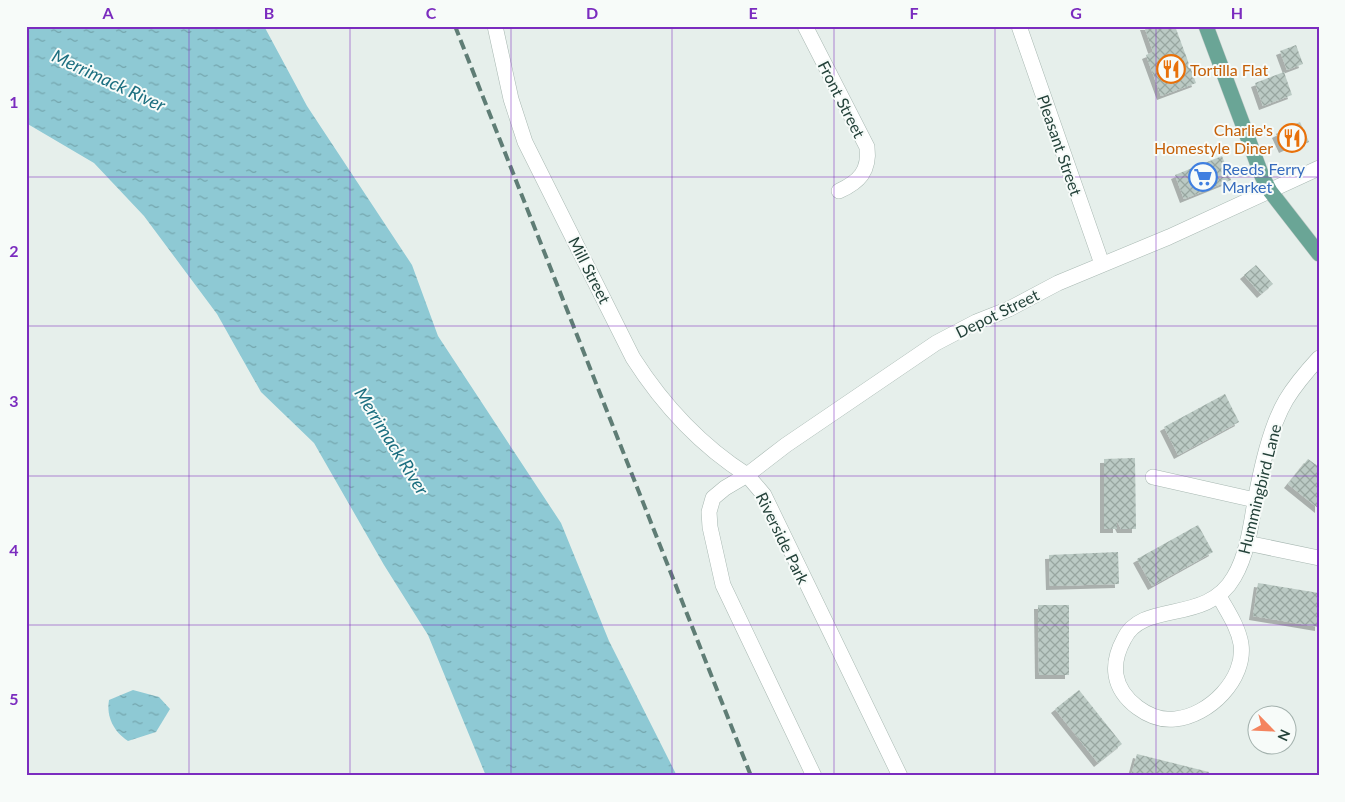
<svg xmlns="http://www.w3.org/2000/svg" width="1345" height="802" font-family="Lato,sans-serif">
	<style>
		.water { fill: url(#water-ripples) }
		.building { fill: url(#building-cross-hatch); filter: url(#shadow) }
		.lines { fill: none; stroke-linecap: round; stroke-linejoin: round }
		.minor-casing { stroke: #a8b8b2; stroke-width: 16 }
		.major-casing { stroke: #c2cac8; stroke-width: 16 }
		.minor { stroke: #fff; stroke-width: 15 }
		.major { stroke: #6aa596; stroke-width: 15 }
		.rail { stroke: #5f7d75; stroke-width: 4; stroke-dasharray: 10 5; stroke-linecap: butt }
		.grid { fill: none; stroke: #7b2cbf; stroke-width: 1; stroke-opacity: 0.55 }
		.labels { text-anchor: middle; dominant-baseline: central; stroke-width: 4; stroke-linejoin: round; paint-order: stroke }
		.food-label { font-size: 16px; fill: #c56008; stroke: #f7fbf9; text-anchor: start }
		.street-label { font-size: 16px; fill: #24423a; stroke: #f7fbf9 }
		.shop-label { font-size: 16px; fill: #366cbe; stroke: #f7fbf9; text-anchor: start }
		.water-label { font-size: 18px; font-style: italic; fill: #1c6f80; stroke: #f7fbf9 }
		.neatline { fill: none; stroke: #7b2cbf; stroke-width: 2 }
		.grid-label { font-size: 16px; text-anchor: middle; font-weight: bold; fill: #7b2cbf }
	</style>
	<defs>
		<pattern id="water-ripples" width="26" height="14" patternUnits="userSpaceOnUse" patternTransform="scale(1.25)"><rect width="26" height="14" fill="#8ec9d4"/><path d="M2 4q2-2 4 0t4 0M15 11q2-2 4 0t4 0" fill="none" stroke="#74a5ad"/></pattern>
		<pattern id="building-cross-hatch" width="8" height="8" patternUnits="userSpaceOnUse" patternTransform="scale(1.25)"><rect width="8" height="8" fill="#bbcac4"/><path d="M0 0l8 8M0 8l8-8" fill="none" stroke="#98a6a0"/></pattern>
		<filter id="shadow"><feDropShadow dx="-4" dy="4" stdDeviation="0" flood-color="#0004"/></filter>
	</defs>
	<rect width="100%" height="100%" fill="#e6efeb"/>
	<g class="water">
		<polygon points="26,26 264,26 307,106 412,265 438,336 561,523 609,641 677,776 486,776 428,635 384,565 314,443 261,392 217,314 144,216 94,163 26,123"/>
		<path d="M133 690 159 697 170 709 156 732 128 741C114 732 106 717 109 700Z"/>
	</g>
	<g class="building">
		<polygon points="1144,26 1175,26 1196,83 1161,96 1146,55 1153,52"/>
		<polygon points="1296,45 1303,64 1287,70 1280,51"/>
		<polygon points="1284,72 1292,95 1263,106 1255,83"/>
		<polygon points="1300,122 1309,142 1300,146 1298,142 1283,149 1276,134"/>
		<polygon points="1222,156 1231,180 1184,199 1175,175"/>
		<polygon points="1256,265 1273,284 1261,294 1244,275"/>
		<polygon points="1225,394 1239,422 1178,455 1164,427"/>
		<polygon points="1135,458 1136,529 1121,529 1117,521 1117,529 1104,529 1104,459"/>
		<polygon points="1308,459 1319,467 1319,509 1288,484"/>
		<polygon points="1198,525 1213,552 1152,586 1137,559"/>
		<polygon points="1118,552 1119,584 1050,586 1049,555"/>
		<polygon points="1258,583 1319,593 1319,627 1253,616"/>
		<polygon points="1038,605 1069,605 1069,675 1039,675"/>
		<polygon points="1079,690 1122,744 1098,763 1055,709"/>
		<polygon points="1137,754 1209,772 1209,776 1131,776"/>
	</g>
	<g class="lines">
		<defs>
			<g id="minor">
				<path d="M495 26 511 99 525 142 633 358C663 405 700 445 747 475L786 445 936 343 976 322 1009 309 1058 283 1169 237 1319 168"/>
				<path d="M805 26 867 147C870 171 859 182 839 191"/>
				<polyline points="1019,26 1102,264"/>
				<polyline points="1153,477 1255,500"/>
				<polyline points="1247,543 1319,558"/>
				<path d="M1219 596C1227 611 1238 626 1241 644 1246 679 1209 716 1175 719 1150 722 1120 700 1116 675 1114 662 1118 650 1124 639 1142 600 1207 625 1234 577 1247 555 1251 526 1255 501 1261 470 1270 427 1286 400 1295 385 1307 371 1319 358"/>
				<polyline points="814,776 723,585 710,527 709,512 713,498 725,488 747,475 764,495 900,776"/>
			</g>
			<polyline id="major" points="1206,26 1262,176 1270,191 1319,254"/>
		</defs>
		<use href="#minor" class="minor-casing"/>
		<use href="#major" class="major-casing"/>
		<use href="#minor" class="minor"/>
		<use href="#major" class="major"/>
		<polyline class="rail" points="455,26 751,776"/>
	</g>
	<path class="grid" d="M189 26V776M350 26V776M511 26V776M672 26V776M834 26V776M995 26V776M1156 26V776M26 177H1319M26 326H1319M26 476H1319M26 625H1319"/>
	<defs>
		<symbol id="restaurant-ring" viewBox="-11 -11 22 22"><circle r="9.5" fill="#f7fbf9" stroke="#e8710a" stroke-width="1.5"/><path d="M-5-6h1v4h1v-4h1v4h1v-4h1v5L-1.5 .5V6h-2V.5L-5-1ZM5-6V6H3V1.5H1.5Q1.5-4 5-6Z" fill="#e8710a"/></symbol>
		<symbol id="supermarket-ring" viewBox="-11 -11 22 22"><circle r="9.5" fill="#f7fbf9" stroke="#3f7fe0" stroke-width="1.5"/><path d="M-6-5.5h2.5l.6 2H6L4.5 2H-2.5L-4.4-4H-6ZM-1.5 3.2a1.3 1.3 0 1 0 .1 0ZM3 3.2a1.3 1.3 0 1 0 .1 0Z" fill="#3f7fe0"/></symbol>
	</defs>
	<g fill-rule="evenodd">
		<use href="#restaurant-ring" x="1155" y="53" width="32" height="32"/>
		<use href="#restaurant-ring" x="1276" y="122" width="32" height="32"/>
		<use href="#supermarket-ring" x="1187" y="161" width="32" height="32"/>
	</g>
	<g class="labels">
		<g class="food-label">
			<text x="1190" y="69">Tortilla Flat</text>
			<text x="1273" y="129" text-anchor="end">Charlie's<tspan x="1273" dy="18">Homestyle Diner</tspan></text>
		</g>
		<g class="street-label">
			<text transform="translate(842 99) rotate(63)">Front Street</text>
			<text transform="translate(1060 145) rotate(71)">Pleasant Street</text>
			<text transform="translate(590 270) rotate(63)">Mill Street</text>
			<text transform="translate(997 313) rotate(-26)">Depot Street</text>
			<text transform="translate(1259 489) rotate(-76)">Hummingbird Lane</text>
			<text transform="translate(783 538) rotate(64)">Riverside Park</text>
		</g>
		<g class="shop-label">
			<text x="1222" y="168">Reeds Ferry<tspan x="1222" dy="18">Market</tspan></text>
		</g>
		<g class="water-label">
			<text transform="translate(109 80) rotate(25)">Merrimack River</text>
			<text transform="translate(392 441) rotate(58)">Merrimack River</text>
		</g>
	</g>
	<rect width="1345" height="802" fill="none" stroke="#f7fbf9" stroke-width="55"/>
	<g transform="translate(1272 730) rotate(114)"><circle r="24" fill="#f7fbf9" stroke="#a3b1ad"/>
	<path d="M0-4L9 19L0 12L-9 19Z" fill="#f4845f"/>
	<text y="-8" font-size="14" font-weight="bold" text-anchor="middle" fill="#24423a">N</text>
	</g>
	<rect x="28" y="28" width="1290" height="746" class="neatline"/>
	<g class="grid-label">
		<text x="108" y="19">A</text>
		<text x="269" y="19">B</text>
		<text x="431" y="19">C</text>
		<text x="592" y="19">D</text>
		<text x="753" y="19">E</text>
		<text x="914" y="19">F</text>
		<text x="1076" y="19">G</text>
		<text x="1237" y="19">H</text>
		<text x="14" y="108">1</text>
		<text x="14" y="257">2</text>
		<text x="14" y="407">3</text>
		<text x="14" y="556">4</text>
		<text x="14" y="705">5</text>
	</g>
</svg>
